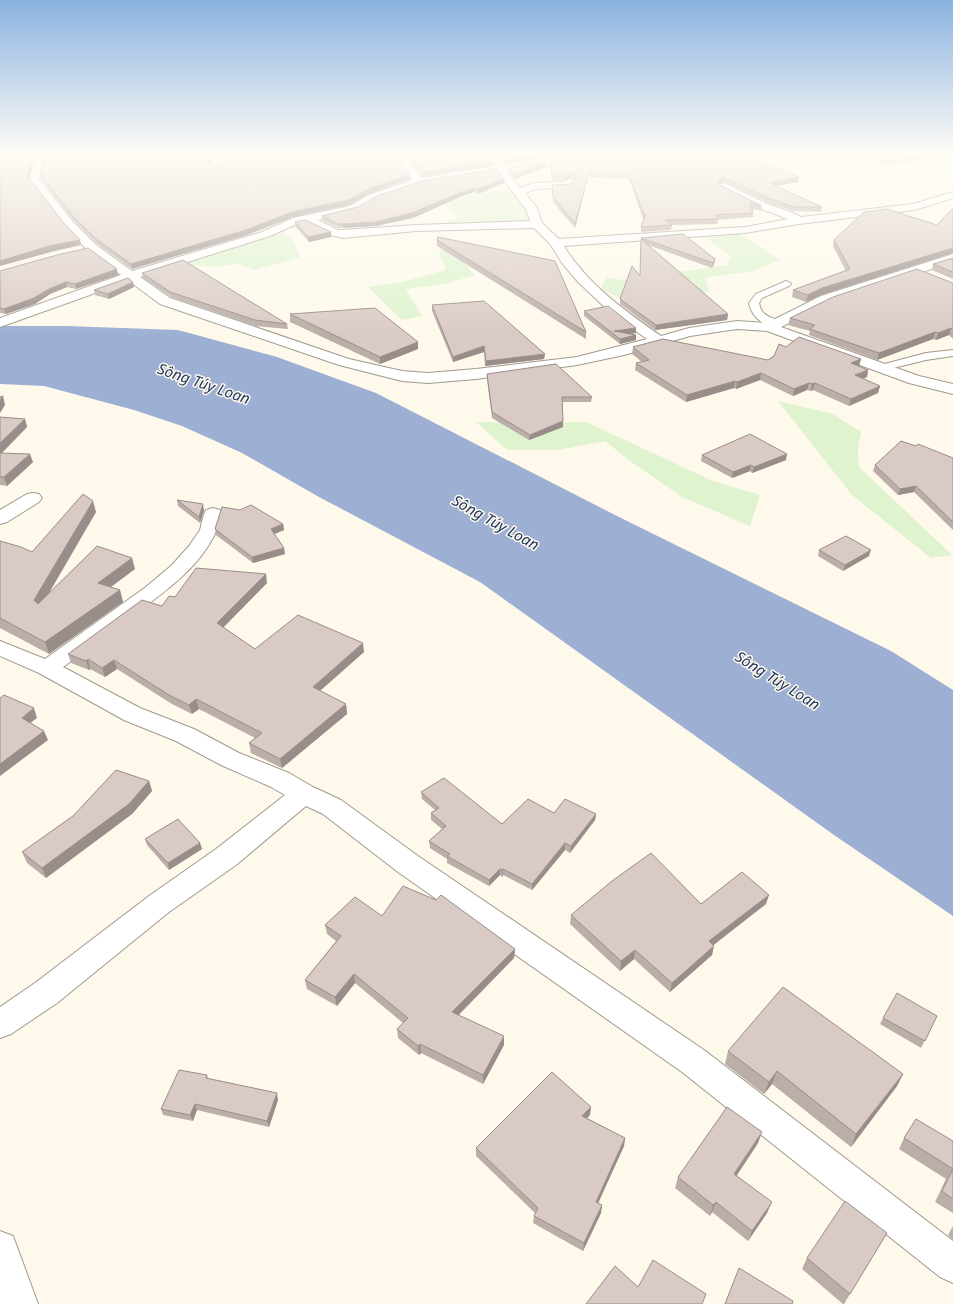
<svg xmlns="http://www.w3.org/2000/svg" width="953" height="1304" font-family="'Noto Sans',sans-serif">
	<style>
		.green { fill: #def3ce }
		.water { fill: #9db0d4 }
		.lines { fill: none; stroke-linecap: round; stroke-linejoin: round }
		.lane-casing { stroke: #9f9a8d; stroke-width: 2 }
		.street-casing { stroke: #9f9a8d; stroke-width: 2 }
		.lane { fill: #fff; fill-rule: evenodd }
		.street { fill: #fff; fill-rule: evenodd }
		.wall { fill: #bbaea9 }
		.shaded-wall { fill: #998d8a }
		.building { fill: #dacac5; stroke: #998d8a }
		.labels { text-anchor: middle; dominant-baseline: central; stroke-width: 3; stroke-linejoin: round; paint-order: stroke }
		.water-label { font-size: 15px; font-style: italic; fill: #1f3564; stroke: #fef9eb }
	</style>
	<rect width="100%" height="100%" fill="#fef9eb"/>
	<g class="green">
		<polygon points="819,153 854,158 894,168 880,176 815,158"/>
		<polygon points="507,189 527,208 532,226 439,224 455,220 458,216 447,210 453,199"/>
		<polygon points="285,232 294,243 300,257 255,270 239,264 213,267 187,264"/>
		<polygon points="737,233 781,260 752,271 705,278 709,292 623,300 601,289 606,277 622,280 727,265 731,256 706,238"/>
		<polygon points="452,250 475,275 445,284 406,289 422,316 402,320 368,287 402,282 446,270 439,251"/>
		<polygon points="778,401 833,414 861,432 858,449 859,467 952,555 931,558 852,495"/>
		<polygon points="476,422 586,422 713,481 760,495 750,526 682,497 630,461 605,441 557,450 507,450"/>
	</g>
	<polygon class="water" points="0,326 67,326 178,330 277,357 376,393 619,517 891,651 953,690 953,916 834,835 480,582 319,497 242,453 182,426 134,410 44,386 0,384"/>
	<g class="lines">
		<defs>
			<g id="lane">
				<path d="M786 281 789 282 791 284 789 286 762 298 759 303C762 320 774 315 782 324L781 326C766 330 751 316 749 303L756 294Z"/>
				<polygon points="953,350 953,356 926,360 881,371 876,368 877,366 926,353"/>
			</g>
			<g id="street">
				<path d="M33 153H43L45 162 39 179 73 222 96 245 132 271 262 232 293 218 350 206 369 195 413 180 403 168 397 153H407L413 167 423 178 495 166 493 157 490 153H500L503 156 504 165 582 156 714 153 709 156 691 158 564 163 506 170 520 188 535 183 564 182 569 179 573 180 574 182 571 187 536 189 525 193 537 208 542 223 559 239 745 227 788 219 759 208 720 188 719 186 720 184 724 183 767 204 791 212 801 217 913 204 953 192V198L914 210 799 224 745 233 564 246C587 284 625 311 661 336L689 328 737 321 767 323 821 296 953 254V262L831 302 781 327 919 376 953 384V394L909 383 767 331 737 329 690 336 624 355 577 365 476 379 428 383 402 381 339 365 160 304 129 281 0 327V318L121 275 88 251 65 226 30 181 29 179 35 162ZM497 172 526 209 530 221 416 225 343 230H338L318 220 358 210 377 199 422 184ZM299 223H306L331 235 343 238 416 231 534 228 551 245 562 263 578 282 613 315 647 339 577 357 476 369 428 373 402 371 349 359 170 298 140 277 270 236Z"/>
				<polygon points="277,153 294,153 292,155 265,161 221,163 219,169 215,170 210,167 213,159 217,158 265,155"/>
				<polygon points="942,153 953,153 953,157 944,155"/>
				<polygon points="33,493 39,494 42,498 39,502 7,522 0,524 0,510 27,494"/>
				<path d="M213 508 220 510 222 514C211 561 166 591 129 618 107 635 85 651 63 667L140 708 194 729 239 753 289 773 313 787 341 800 418 856 704 1050 953 1241V1283L940 1277 682 1072 398 872 323 814 306 806 236 865 169 912 57 1003 11 1034 0 1038V1007L35 983 149 896 216 849 285 795 271 787 221 765 176 741 124 720 39 673 0 656V641L45 659 146 587 172 565 189 546 200 530 204 514 206 510Z"/>
				<polygon points="0,1231 13,1236 38,1304 0,1304"/>
			</g>
		</defs>
		<use href="#lane" class="lane-casing"/>
		<use href="#street" class="street-casing"/>
		<use href="#lane" class="lane"/>
		<use href="#street" class="street"/>
	</g>
	<g class="wall">
		<polygon points="43,153 264,153 217,157 212,158 210,164 215,167 401,164 410,175 410,179 369,194 349,205 293,217 247,235 132,269 97,244 74,221 41,179 40,174 45,158 44,153"/>
		<polygon points="408,153 490,153 493,160 493,165 424,176 414,166"/>
		<polygon points="502,153 685,153 582,154 505,163 504,156"/>
		<polygon points="710,153 798,182 777,186 822,207 821,212 793,211 768,203 724,182 719,183 720,185 762,206 762,211 752,209 753,213 753,217 718,220 717,224 672,225 671,230 641,232 641,227 644,219 643,219 629,179 588,177 575,228 553,202 552,185 571,184 574,179 573,179 569,178 564,181 552,181 551,162 692,155"/>
		<polygon points="832,153 943,153 942,155 887,165"/>
		<polygon points="509,167 546,167 515,179 509,171"/>
		<polygon points="504,183 478,194 474,192 460,197 413,218 376,226 338,228 322,220 322,216 358,207"/>
		<polygon points="953,208 953,253 821,295 806,302 792,297 793,290 846,271 833,246 834,240 937,225"/>
		<polygon points="295,222 331,232 331,237 309,242 295,226"/>
		<polygon points="641,238 715,259 714,264 712,268 648,245 728,314 727,320 655,330 620,304 620,299 640,275"/>
		<polygon points="437,240 586,332 586,339 437,246"/>
		<polygon points="953,258 953,279 932,270 933,264"/>
		<polygon points="0,271 118,275 76,289 67,287 50,294 35,304 6,314 0,313"/>
		<polygon points="142,273 287,324 288,329 255,326 171,297 143,278"/>
		<polygon points="953,283 953,339 949,335 936,340 933,339 877,360 809,335 810,331 788,325 790,318"/>
		<polygon points="134,287 109,299 95,295 94,290"/>
		<polygon points="432,305 545,354 544,359 485,366 484,352 453,362 432,311"/>
		<polygon points="584,311 636,328 636,333 629,334 636,335 636,340 620,344 584,316"/>
		<polygon points="290,314 418,349 380,364 290,322"/>
		<polygon points="633,347 768,360 786,347 861,359 859,366 868,370 867,377 863,379 880,386 878,393 849,406 813,390 811,391 807,390 793,396 760,380 736,389 734,388 686,402 635,370 636,363 642,362 632,354"/>
		<polygon points="487,374 592,397 591,402 562,402 563,427 529,440 492,418 487,379"/>
		<polygon points="0,417 25,419 27,427 1,453 33,462 7,486 0,485"/>
		<polygon points="702,455 786,460 752,473 750,471 732,478 701,461"/>
		<polygon points="953,458 953,530 914,492 898,495 873,471 875,465"/>
		<polygon points="177,500 204,510 200,523 178,506"/>
		<polygon points="96,512 48,594 135,569 111,587 120,590 123,602 49,654 0,628 0,541 32,552"/>
		<polygon points="283,524 284,530 274,534 284,548 285,554 253,563 216,535 215,529"/>
		<polygon points="819,550 869,556 843,571 818,556"/>
		<polygon points="267,583 223,627 255,649 364,652 320,691 346,704 347,714 282,768 251,753 249,743 255,738 199,709 192,714 172,704 117,669 105,677 90,669 89,670 71,663 68,654 162,606 175,597"/>
		<polygon points="149,781 152,791 132,814 46,878 27,863 22,852"/>
		<polygon points="421,792 502,824 554,813 596,814 595,820 570,853 565,850 532,890 503,875 502,877 500,875 489,886 447,863 447,859 430,848 429,841 442,829 431,820 431,813 435,810 422,799"/>
		<polygon points="145,839 200,843 202,849 169,870 147,845"/>
		<polygon points="701,904 766,904 713,945 712,955 670,992 634,959 620,971 570,924 571,915"/>
		<polygon points="382,916 515,949 514,958 459,1015 504,1045 483,1084 421,1053 419,1055 398,1038 397,1029 403,1023 355,983 337,1006 307,989 305,980 336,941 327,934 325,925"/>
		<polygon points="937,1016 921,1048 880,1024 883,1018"/>
		<polygon points="728,1051 903,1074 897,1086 851,1147 772,1084 764,1094 725,1064"/>
		<polygon points="207,1075 208,1079 278,1100 269,1127 197,1110 193,1121 163,1115 161,1109"/>
		<polygon points="590,1115 587,1118 625,1138 624,1146 598,1203 602,1205 601,1213 583,1251 533,1223 534,1216 535,1213 476,1156 476,1148"/>
		<polygon points="904,1138 953,1141 953,1213 935,1202 946,1179 899,1149"/>
		<polygon points="758,1143 737,1175 767,1213 748,1241 712,1212 710,1216 675,1188 678,1177"/>
		<polygon points="953,1226 953,1240 948,1235"/>
		<polygon points="887,1233 844,1304 843,1304 802,1269 807,1258"/>
	</g>
	<g class="shaded-wall">
		<polygon points="31,153 32,153 33,162 28,180 27,175"/>
		<polygon points="215,153 264,153 217,157 212,158 209,167 208,163 211,154"/>
		<polygon points="561,153 582,153 582,154 505,163 505,159"/>
		<polygon points="933,153 943,153 942,155 887,165 888,161"/>
		<polygon points="493,160 493,165 424,176 423,172"/>
		<polygon points="546,163 546,167 515,179 515,175"/>
		<polygon points="570,173 569,178 564,181 564,176"/>
		<polygon points="589,173 588,177 575,228 575,223"/>
		<polygon points="410,175 410,179 369,194 349,205 293,217 247,235 132,269 131,264 292,212 368,189"/>
		<polygon points="724,177 724,182 719,183 718,187 719,179"/>
		<polygon points="799,177 798,182 769,187 770,183"/>
		<polygon points="504,179 504,183 478,194 478,189"/>
		<polygon points="474,188 474,192 460,197 413,218 376,226 343,228 343,224 459,193"/>
		<polygon points="644,214 646,214 646,219 643,219"/>
		<polygon points="331,232 331,237 309,242 308,237"/>
		<polygon points="80,240 81,245 51,252 0,266 0,261 49,246"/>
		<polygon points="953,248 953,253 821,295 806,302 808,295 822,288"/>
		<polygon points="715,259 714,264 712,268 713,263"/>
		<polygon points="117,269 118,275 76,289 75,284"/>
		<polygon points="66,282 67,287 50,294 35,304 6,314 4,309"/>
		<polygon points="133,282 134,287 109,299 108,294"/>
		<polygon points="728,314 727,320 655,330 656,325"/>
		<polygon points="636,328 636,333 616,336 614,331"/>
		<polygon points="951,328 949,335 936,340 938,333"/>
		<polygon points="935,332 933,339 877,360 879,353"/>
		<polygon points="636,335 636,340 620,344 620,339"/>
		<polygon points="418,342 418,349 380,364 380,357"/>
		<polygon points="484,346 484,352 453,362 453,357"/>
		<polygon points="545,354 544,359 485,366 486,361"/>
		<polygon points="861,359 859,366 851,363"/>
		<polygon points="868,370 867,377 854,382 855,375"/>
		<polygon points="761,373 760,380 736,389 737,382"/>
		<polygon points="735,381 734,388 686,402 687,395"/>
		<polygon points="809,383 807,390 793,396 794,389"/>
		<polygon points="815,383 813,390 811,391 812,384"/>
		<polygon points="880,386 878,393 849,406 851,399"/>
		<polygon points="3,396 5,405 0,413 0,401"/>
		<polygon points="25,419 27,427 0,455 0,443"/>
		<polygon points="563,421 563,427 529,440 530,435"/>
		<polygon points="30,454 33,462 7,486 4,477"/>
		<polygon points="787,454 786,460 752,473 754,467"/>
		<polygon points="751,465 750,471 732,478 733,472"/>
		<polygon points="916,486 914,492 898,495 900,489"/>
		<polygon points="93,501 96,512 38,612 34,600"/>
		<polygon points="203,504 204,510 200,523 199,517"/>
		<polygon points="283,524 284,530 272,535 271,529"/>
		<polygon points="284,548 285,554 253,563 252,557"/>
		<polygon points="871,550 869,556 843,571 845,565"/>
		<polygon points="132,558 135,569 101,594 98,583"/>
		<polygon points="266,574 267,583 219,632 217,623"/>
		<polygon points="120,590 123,602 49,654 45,642"/>
		<polygon points="363,643 364,652 314,696 313,687"/>
		<polygon points="88,659 90,669 89,670 86,661"/>
		<polygon points="114,660 117,669 105,677 102,668"/>
		<polygon points="196,699 199,709 192,714 189,705"/>
		<polygon points="346,704 347,714 282,768 280,759"/>
		<polygon points="34,708 37,718 25,727 22,718"/>
		<polygon points="44,731 48,740 0,776 0,764"/>
		<polygon points="149,781 152,791 132,814 46,878 42,868"/>
		<polygon points="596,814 595,820 570,853 571,846"/>
		<polygon points="200,843 202,849 169,870 168,863"/>
		<polygon points="565,843 565,850 532,890 532,884"/>
		<polygon points="500,869 500,875 489,886 489,880"/>
		<polygon points="503,869 503,875 502,877 502,870"/>
		<polygon points="769,895 766,904 706,951 709,941"/>
		<polygon points="714,946 712,955 670,992 672,983"/>
		<polygon points="515,949 514,958 452,1021 452,1012"/>
		<polygon points="635,950 634,959 620,971 621,961"/>
		<polygon points="354,974 355,983 337,1006 335,997"/>
		<polygon points="504,1036 504,1045 483,1084 483,1075"/>
		<polygon points="420,1044 421,1053 419,1055 418,1046"/>
		<polygon points="777,1071 772,1084 764,1094 769,1082"/>
		<polygon points="903,1074 897,1086 851,1147 856,1134"/>
		<polygon points="277,1093 278,1100 269,1127 267,1121"/>
		<polygon points="195,1104 197,1110 193,1121 190,1115"/>
		<polygon points="591,1107 590,1115 581,1124 582,1116"/>
		<polygon points="762,1132 758,1143 731,1184 734,1174"/>
		<polygon points="625,1138 624,1146 595,1210 596,1202"/>
		<polygon points="716,1202 712,1212 710,1216 713,1205"/>
		<polygon points="772,1202 767,1213 748,1241 752,1231"/>
		<polygon points="602,1205 601,1213 583,1251 584,1243"/>
	</g>
	<g class="building">
		<polygon points="0,153 31,153 32,157 27,175 63,222 80,240 49,246 0,261"/>
		<polygon points="44,153 215,153 211,154 208,163 215,167 220,165 221,160 265,158 290,153 397,153 401,164 410,175 368,189 349,200 292,212 246,230 131,264 96,239 73,216 40,174 45,158"/>
		<polygon points="410,153 490,153 493,160 423,172 414,162"/>
		<polygon points="505,153 561,153 505,159"/>
		<polygon points="710,153 737,153 799,177 770,183 822,207 794,207 768,198 724,177 719,179 718,182 720,185 762,206 750,203 753,213 715,215 718,219 665,220 672,225 641,227 646,214 644,214 629,175 589,173 575,223 553,197 552,185 571,184 576,177 574,174 570,173 564,176 552,176 551,162 692,155"/>
		<polygon points="852,153 933,153 888,161"/>
		<polygon points="546,163 515,175 509,167"/>
		<polygon points="496,169 504,179 478,189 474,188 459,193 412,213 375,222 343,224 338,224 322,216 358,207 377,196 422,181"/>
		<polygon points="953,208 953,248 822,288 808,295 793,290 850,269 834,240 864,212 887,209 937,225"/>
		<polygon points="305,220 331,232 308,237 295,222"/>
		<polygon points="683,234 715,259 713,263 641,238"/>
		<polygon points="438,237 555,261 586,332 437,240"/>
		<polygon points="641,239 728,314 656,325 620,299 632,266 640,276"/>
		<polygon points="88,248 117,269 75,284 66,282 49,289 34,298 4,309 0,308 0,271 57,255"/>
		<polygon points="953,258 953,272 933,264"/>
		<polygon points="183,260 287,324 255,320 170,292 142,273"/>
		<polygon points="917,269 953,283 953,330 951,328 938,333 935,332 879,353 810,329 815,325 790,318 833,297"/>
		<polygon points="128,278 133,282 108,294 94,290"/>
		<polygon points="484,301 545,354 486,361 484,346 453,357 432,305"/>
		<polygon points="608,306 636,328 614,331 636,335 620,339 584,311"/>
		<polygon points="375,308 418,342 380,357 290,314"/>
		<polygon points="799,337 861,359 851,363 868,370 855,375 880,386 851,399 815,383 812,384 809,383 794,389 761,373 737,382 735,381 687,395 636,363 649,360 633,347 663,339 768,360 774,356 779,344 786,347"/>
		<polygon points="556,364 592,397 562,397 563,421 530,435 492,412 487,374"/>
		<polygon points="3,396 0,401 0,397"/>
		<polygon points="0,417 25,419 0,443"/>
		<polygon points="750,434 787,454 754,467 751,465 733,472 702,455"/>
		<polygon points="901,441 916,446 918,444 953,458 953,522 916,486 900,489 875,465"/>
		<polygon points="0,453 30,454 4,477 0,477"/>
		<polygon points="83,494 93,501 34,600 38,604 97,546 132,558 98,583 120,590 45,642 0,618 0,541 21,547 32,552"/>
		<polygon points="177,500 203,504 199,517"/>
		<polygon points="251,505 283,524 271,529 284,548 252,557 215,529 222,507 240,510"/>
		<polygon points="846,536 871,550 845,565 819,550"/>
		<polygon points="196,568 266,574 217,623 255,649 298,615 363,643 313,687 346,704 280,759 249,743 262,733 196,699 189,705 169,695 114,660 102,668 88,659 86,661 68,654 142,600 162,606 169,596 175,597"/>
		<polygon points="4,695 34,708 22,718 44,731 0,764 0,698"/>
		<polygon points="116,770 149,781 129,804 42,868 22,852 73,816"/>
		<polygon points="444,778 502,824 528,799 554,813 565,799 596,814 571,846 565,843 532,884 503,869 502,870 500,869 489,880 447,856 450,854 429,841 446,826 431,813 439,808 421,792"/>
		<polygon points="178,819 200,843 168,863 145,839"/>
		<polygon points="651,853 701,904 742,872 769,895 709,941 714,946 672,983 635,950 621,961 571,915 612,881"/>
		<polygon points="403,886 436,900 441,895 515,949 452,1012 504,1036 483,1075 420,1044 418,1046 397,1029 408,1018 354,974 335,997 305,980 341,936 325,925 355,897 382,916"/>
		<polygon points="783,987 903,1074 856,1134 777,1071 769,1082 728,1051"/>
		<polygon points="897,993 937,1016 925,1041 883,1018"/>
		<polygon points="179,1070 207,1075 206,1078 277,1093 267,1121 195,1104 190,1115 161,1109"/>
		<polygon points="552,1072 591,1107 582,1116 625,1138 596,1202 602,1205 584,1243 534,1216 538,1208 476,1148"/>
		<polygon points="727,1107 762,1132 734,1174 772,1202 752,1231 716,1202 713,1205 678,1177"/>
		<polygon points="916,1119 953,1141 953,1169 904,1138"/>
		<polygon points="953,1169 953,1199 942,1191"/>
		<polygon points="845,1201 887,1233 850,1294 807,1258"/>
		<polygon points="653,1260 706,1294 702,1304 586,1304 615,1266 638,1287"/>
		<polygon points="739,1268 793,1301 792,1304 725,1304"/>
	</g>
	<linearGradient id="sky" x2="0" y2="1"><stop stop-color="#8ab2e0"/><stop offset="0.46" stop-color="#fffcf6"/><stop offset="1" stop-color="#fffcf6" stop-opacity="0"/></linearGradient>
	<rect width="953" height="335" fill="url(#sky)"/>
	<g class="labels">
		<g class="water-label">
			<text transform="translate(204 383) rotate(19)">Sông Túy Loan</text>
			<text transform="translate(496 522) rotate(29)">Sông Túy Loan</text>
			<text transform="translate(778 680) rotate(32)">Sông Túy Loan</text>
		</g>
	</g>
</svg>
